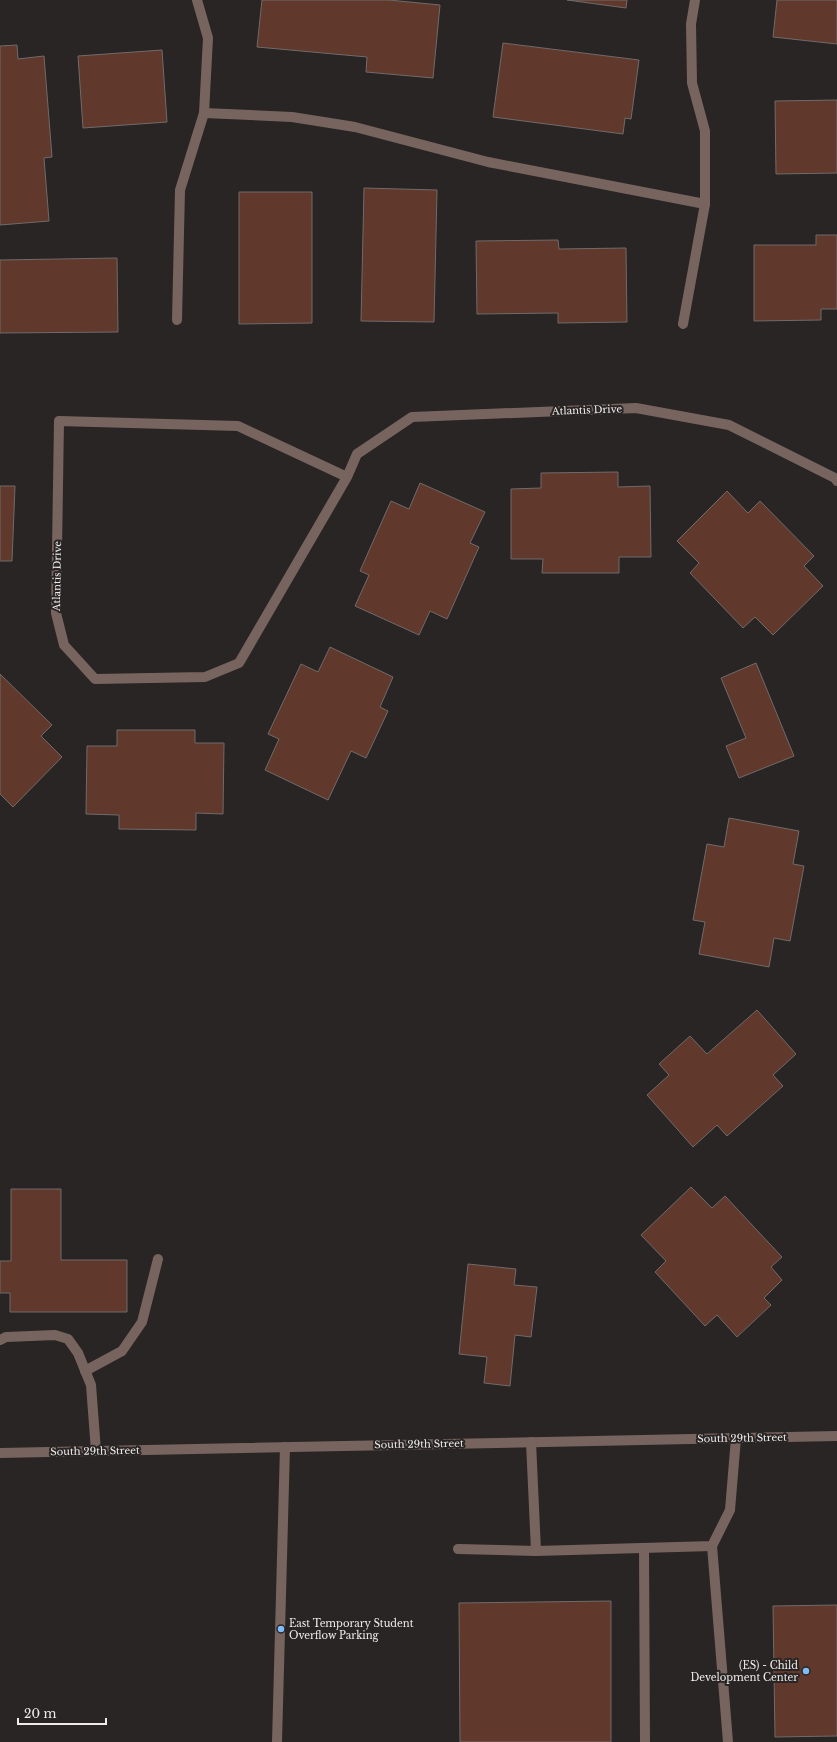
<svg xmlns="http://www.w3.org/2000/svg" width="837" height="1742" font-family="'Libre Baskerville',serif">
	<style>
		.building { fill: #60382c; stroke: #706b6a }
		.lines { fill: none; stroke-linecap: round; stroke-linejoin: round }
		.minor { stroke: #78645e; stroke-width: 10 }
		.poi-dot { fill: #7ebdf9; stroke: #292524; stroke-width: 1.5 }
		.labels { text-anchor: middle; dominant-baseline: central; stroke-width: 4; stroke-linejoin: round; paint-order: stroke }
		.street-label { font-size: 10px; fill: #eeebeb; stroke: #292524 }
		.poi-label { font-size: 10px; fill: #eeebeb; stroke: #292524; text-anchor: start }
	</style>
	<rect width="100%" height="100%" fill="#292524"/>
	<g class="building">
		<polygon points="262,0 389,0 440,5 433,78 366,72 367,57 257,47"/>
		<polygon points="567,0 627,0 626,8"/>
		<polygon points="777,0 837,0 837,44 773,37"/>
		<polygon points="503,43 639,60 631,119 625,118 623,134 493,117"/>
		<polygon points="17,45 18,59 44,56 52,157 44,158 49,221 0,225 0,46"/>
		<polygon points="162,50 167,122 83,128 78,56"/>
		<polygon points="837,100 837,173 776,174 775,101"/>
		<polygon points="364,188 437,190 434,322 361,321"/>
		<polygon points="239,192 312,192 312,323 239,324"/>
		<polygon points="816,235 837,235 837,309 821,309 821,320 754,321 754,245 816,245"/>
		<polygon points="558,240 559,249 626,248 627,322 558,323 558,313 477,314 476,241"/>
		<polygon points="117,258 118,332 0,333 0,260"/>
		<polygon points="618,472 618,487 650,486 651,557 619,557 619,573 542,573 543,559 511,559 511,489 541,488 541,473"/>
		<polygon points="420,483 485,512 470,543 479,547 447,619 430,611 419,635 355,606 369,575 360,571 391,501 409,509"/>
		<polygon points="0,486 15,486 12,561 0,561"/>
		<polygon points="727,491 748,513 760,501 814,556 804,566 823,586 773,635 755,617 743,628 690,573 699,563 677,541"/>
		<polygon points="330,647 393,677 380,707 388,711 366,758 351,751 328,800 265,770 279,739 268,734 301,664 318,672"/>
		<polygon points="756,663 794,756 739,778 726,746 746,738 721,678"/>
		<polygon points="0,674 52,725 41,736 62,757 13,807 0,794"/>
		<polygon points="117,730 195,730 195,743 224,743 223,814 196,813 196,830 119,829 119,815 86,814 87,746 117,746"/>
		<polygon points="729,818 799,831 793,864 804,866 790,941 774,938 769,967 699,954 705,922 693,920 707,844 724,847"/>
		<polygon points="757,1010 796,1054 773,1075 783,1086 727,1136 717,1125 693,1147 647,1095 669,1075 659,1064 690,1036 707,1054"/>
		<polygon points="691,1187 712,1208 725,1196 782,1257 771,1267 782,1280 764,1298 771,1305 737,1337 717,1315 705,1326 655,1272 666,1261 641,1235"/>
		<polygon points="11,1189 61,1189 61,1260 127,1260 127,1312 10,1312 10,1293 0,1293 0,1261 11,1261"/>
		<polygon points="468,1264 516,1269 514,1285 537,1287 531,1337 515,1335 510,1386 484,1383 487,1357 459,1354"/>
		<polygon points="611,1601 611,1742 460,1742 459,1603"/>
		<polygon points="837,1605 837,1736 775,1737 773,1606"/>
	</g>
	<g class="lines">
		<g class="minor">
			<polyline points="204,113 292,117 355,127 488,162 705,204"/>
			<polyline points="177,320 180,190 204,113 208,38 197,0"/>
			<polyline points="683,324 705,204 705,131 692,83 691,24 695,0"/>
			<polyline points="347,477 238,426 59,421 56,613 64,645 95,679 205,677 239,663 347,477 357,454 412,417 636,408 729,425 835,478 837,481"/>
			<polyline points="0,1340 6,1337 55,1335 68,1339 78,1353 91,1385 96,1451"/>
			<polyline points="85,1371 122,1351 142,1322 158,1259"/>
			<polyline points="0,1453 837,1436"/>
			<polyline points="712,1546 728,1742"/>
			<polyline points="644,1548 645,1742"/>
			<polyline points="458,1549 536,1551 531,1442"/>
			<polyline points="536,1551 712,1546 730,1510 736,1438"/>
			<polyline points="277,1742 285,1447"/>
		</g>
	</g>
	<g class="poi-dot">
		<circle cx="281" cy="1629" r="4"/>
		<circle cx="806" cy="1671" r="4"/>
	</g>
	<g class="labels">
		<g class="street-label">
			<text transform="translate(587 410) rotate(-2)">Atlantis Drive</text>
			<text transform="translate(57 576) rotate(-89)">Atlantis Drive</text>
			<text transform="translate(742 1438) rotate(-1)">South 29th Street</text>
			<text transform="translate(419 1444) rotate(-1)">South 29th Street</text>
			<text transform="translate(95 1451) rotate(-1)">South 29th Street</text>
		</g>
		<g class="poi-label">
			<text x="289" y="1623">East Temporary Student<tspan x="289" dy="12">Overflow Parking</tspan></text>
			<text x="798" y="1665" text-anchor="end">(ES) - Child<tspan x="798" dy="12">Development Center</tspan></text>
		</g>
	</g>
	<path d="M18 1718v6h88v-6" fill="none" stroke="#eeebeb" stroke-width="2"/>
	<text x="24" y="1718" font-size="12" fill="#eeebeb" stroke="#292524" stroke-width="3" paint-order="stroke">20 m</text>
</svg>
